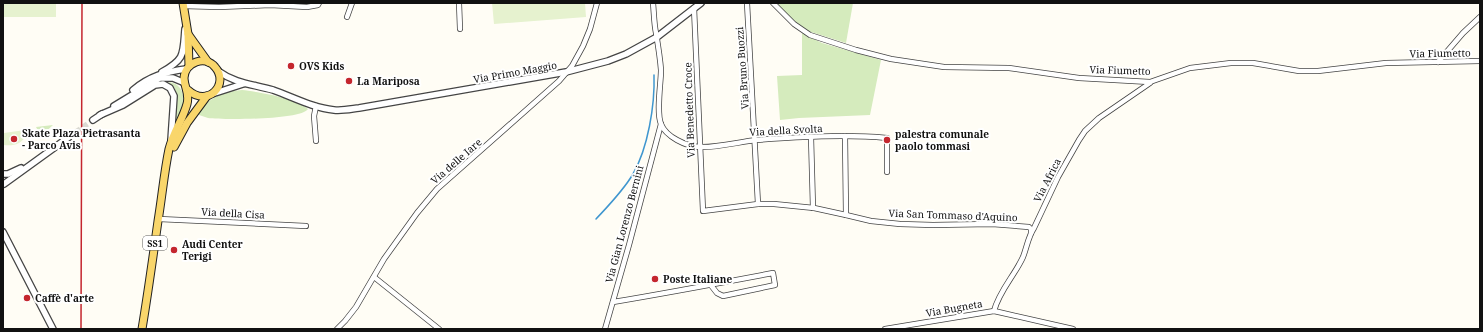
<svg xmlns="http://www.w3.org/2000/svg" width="1483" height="332" font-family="'Noto Serif',serif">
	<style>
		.green { fill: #d5ebbd }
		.pitch { fill: #e6f2cf }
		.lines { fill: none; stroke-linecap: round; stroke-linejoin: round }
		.stream { stroke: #3f96cf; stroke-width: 1.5 }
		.tertiary-tunnel { stroke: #dbdad3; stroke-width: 5.5; stroke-dasharray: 5.5 3; stroke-linecap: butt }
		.minor-casing { stroke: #444; stroke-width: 6 }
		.tertiary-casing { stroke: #444; stroke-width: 8 }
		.primary-casing { stroke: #222; stroke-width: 9 }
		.minor { stroke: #fff; stroke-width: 4.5 }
		.tertiary { stroke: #fff; stroke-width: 5.5 }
		.primary { stroke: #f9d66b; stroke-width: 7 }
		.rail { stroke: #c4262e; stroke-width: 1.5 }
		.poi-dot { fill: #c4262e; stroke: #fff; stroke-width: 1.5 }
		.labels { text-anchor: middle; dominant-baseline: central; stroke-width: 4; stroke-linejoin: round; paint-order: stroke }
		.shield { fill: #fff; stroke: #585858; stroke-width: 1 }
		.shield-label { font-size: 9px; font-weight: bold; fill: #111 }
		.street-label { font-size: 10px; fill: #111; stroke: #fff }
		.poi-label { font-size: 10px; font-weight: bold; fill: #111; stroke: #fff; text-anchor: start }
	</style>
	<rect width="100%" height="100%" fill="#fffdf5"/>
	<g class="green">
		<polygon points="777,3 853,3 846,43 808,31 791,18"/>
		<polygon points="802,33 822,43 881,60 870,115 799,118 780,120 777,76 802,75"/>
		<path d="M168 82C187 83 187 108 177 119L174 117 177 94 174 87Z"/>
		<path d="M242 90C259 92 297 98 308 109 302 120 222 120 208 118 204 117 200 115 196 114 209 98 222 91 242 90Z"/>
		<polygon points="53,125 41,136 36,127"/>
	</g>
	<g class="pitch">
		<rect x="3" y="3" width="53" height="14"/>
		<polygon points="492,3 585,3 586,17 494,24"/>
		<path d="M32 129 33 134 27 135C20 145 14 146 3 145V134L4 133Z"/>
	</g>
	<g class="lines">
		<path class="stream" d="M596 219C609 205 623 191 633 174 648 148 655 105 654 75"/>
		<polyline class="tertiary-tunnel" points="69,137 93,120"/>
		<defs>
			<g id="minor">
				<polyline points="459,3 460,29"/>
				<path d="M653 3C654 13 654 24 656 33 658 45 660 57 661 70 661 83 656 112 661 124 666 137 686 146 699 147 715 148 739 142 756 140 799 137 844 134 887 138V172"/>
				<polyline points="747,3 758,204"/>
				<polyline points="773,3 794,24 810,35 856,50 891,59 944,67 1009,68 1079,78 1150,82 1190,68 1231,63 1253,63 1299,71 1318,71 1386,63 1480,61"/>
				<polyline points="183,6 219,7 270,5 307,7 318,5 319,3"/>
				<polyline points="694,8 703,211 758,204 774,204 814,208 846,215 871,221 900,224 933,225 992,224 1029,227 1031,229 1031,233"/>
				<polyline points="347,17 352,3"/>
				<polyline points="1438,62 1463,33 1480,17"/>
				<polyline points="845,136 846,215"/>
				<polyline points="811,137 813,208"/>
				<polyline points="316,141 314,116 316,106"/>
				<polyline points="159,219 306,226"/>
				<polyline points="374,277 439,329"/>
				<path d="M613 302C667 293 720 283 773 273L775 285 723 296 717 293 710 284"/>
				<path d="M994 311C999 291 1015 275 1023 257 1027 247 1028 237 1034 228L1058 177 1079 140 1085 131 1099 118 1150 83"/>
				<polyline points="337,329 345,321 356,307 384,259 417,213 437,189 559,81 572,66 583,46 590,29 597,3"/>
				<polyline points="605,329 629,245 661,124"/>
				<polyline points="885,329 994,311 1073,329"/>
			</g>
			<g id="tertiary">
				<path d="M218 71C236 84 252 84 273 90 293 97 313 108 334 110 342 111 351 109 359 108L566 72 608 61 626 54 657 37 701 3"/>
				<path d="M162 72C185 59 183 55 185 29"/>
				<path d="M133 90C150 76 165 72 186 69"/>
				<polyline points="212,94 243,84"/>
				<polyline points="114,106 160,78 173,78 185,83"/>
				<polyline points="100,115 123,105 155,85 163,84 170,88 174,96 171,140"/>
				<polyline points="93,120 102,114"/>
				<polyline points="3,174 8,174 21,168"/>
				<polyline points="4,184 69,137"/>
				<polyline points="3,232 53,329"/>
			</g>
			<g id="primary">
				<polyline points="183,3 188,34 189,66"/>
				<polyline points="188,34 208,62"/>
				<polyline points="174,147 187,123 207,96"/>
				<path d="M142 329C148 293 153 257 158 221 162 197 164 173 169 149 173 133 183 119 187 104 190 93 184 87 184 78 185 62 205 55 215 67 230 84 208 108 188 90"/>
			</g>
		</defs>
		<use href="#minor" class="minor-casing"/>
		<use href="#tertiary" class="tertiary-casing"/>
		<use href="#primary" class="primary-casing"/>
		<use href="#minor" class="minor"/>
		<use href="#tertiary" class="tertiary"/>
		<use href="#primary" class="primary"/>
		<polyline class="rail" points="81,329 82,3"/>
	</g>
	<g class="poi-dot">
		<circle cx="291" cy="66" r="4"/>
		<circle cx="349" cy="81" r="4"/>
		<circle cx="14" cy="139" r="4"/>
		<circle cx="887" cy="140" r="4"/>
		<circle cx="174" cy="250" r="4"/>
		<circle cx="655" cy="279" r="4"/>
		<circle cx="27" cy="298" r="4"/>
	</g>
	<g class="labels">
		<rect class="shield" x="143" y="236" width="24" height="14" rx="3"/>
		<g class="shield-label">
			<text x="155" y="243">SS1</text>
		</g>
		<g class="street-label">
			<text transform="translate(1440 53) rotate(-1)">Via Fiumetto</text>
			<text transform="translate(742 68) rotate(-94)">Via Bruno Buozzi</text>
			<text transform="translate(1120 70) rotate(2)">Via Fiumetto</text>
			<text transform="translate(515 72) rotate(-10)">Via Primo Maggio</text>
			<text transform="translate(689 110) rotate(-92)">Via Benedetto Croce</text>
			<text transform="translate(786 130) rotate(-3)">Via della Svolta</text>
			<text transform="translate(456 161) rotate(-41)">Via delle Iare</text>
			<text transform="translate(1047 180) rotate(-63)">Via Africa</text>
			<text transform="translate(233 213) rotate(3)">Via della Cisa</text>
			<text transform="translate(953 215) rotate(2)">Via San Tommaso d'Aquino</text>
			<text transform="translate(624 224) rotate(-75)">Via Gian Lorenzo Bernini</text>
			<text transform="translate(954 308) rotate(-10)">Via Bugneta</text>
		</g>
		<g class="poi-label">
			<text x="299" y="66">OVS Kids</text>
			<text x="357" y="81">La Mariposa</text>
			<text x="22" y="133">Skate Plaza Pietrasanta<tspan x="22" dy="12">- Parco Avis</tspan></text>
			<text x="895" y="134">palestra comunale<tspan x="895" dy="12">paolo tommasi</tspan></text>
			<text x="182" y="244">Audi Center<tspan x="182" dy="12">Terigi</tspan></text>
			<text x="663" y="279">Poste Italiane</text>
			<text x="35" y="298">Caffè d'arte</text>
		</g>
	</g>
	<rect width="1483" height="332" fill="none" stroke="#111111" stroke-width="8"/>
</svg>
